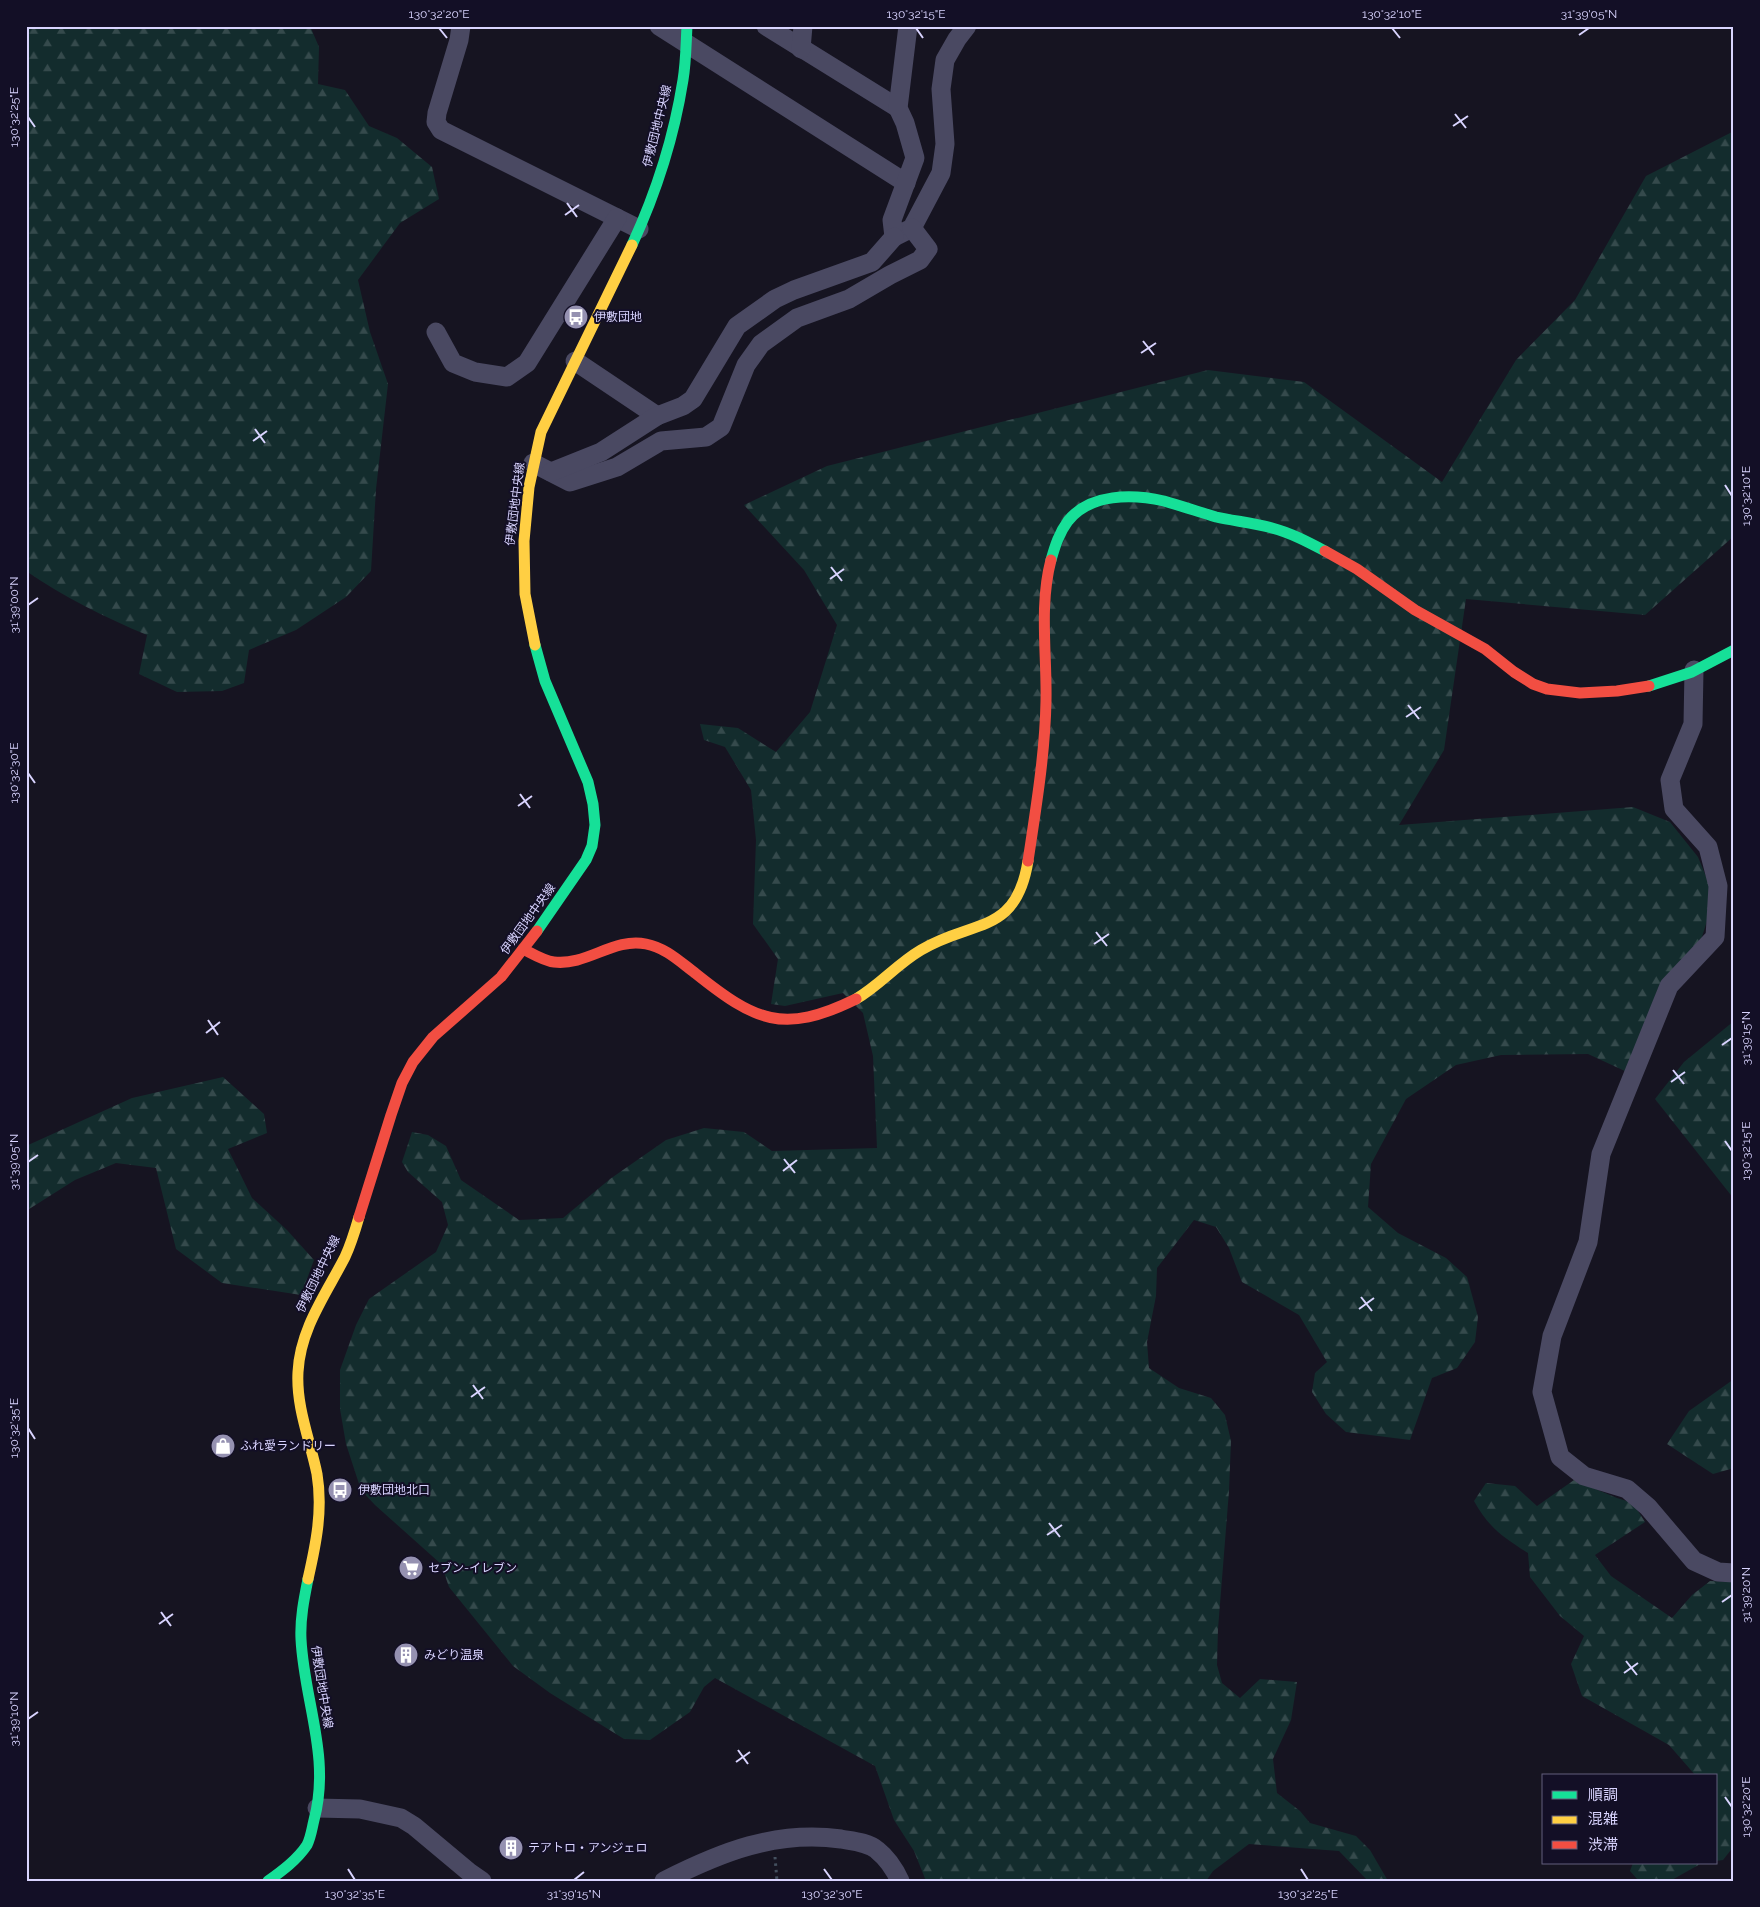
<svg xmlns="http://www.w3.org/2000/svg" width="1760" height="1907" font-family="Raleway,'Noto Sans JP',sans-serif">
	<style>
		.forest { fill: url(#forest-firs) }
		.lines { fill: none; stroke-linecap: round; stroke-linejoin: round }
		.path { stroke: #44505f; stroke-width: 3; stroke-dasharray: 2.5 4; stroke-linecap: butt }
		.street { stroke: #4a4962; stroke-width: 19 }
		.fast { stroke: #16e098; stroke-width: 11 }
		.slow { stroke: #ffcf43; stroke-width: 11 }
		.jam { stroke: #f24e42; stroke-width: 11 }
		.ticks { fill: none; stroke: #d9d4ff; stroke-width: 2 }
		.labels { text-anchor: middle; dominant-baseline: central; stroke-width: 4; stroke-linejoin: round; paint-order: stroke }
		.street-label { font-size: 12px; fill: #d9d4ff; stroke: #130f26 }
		.poi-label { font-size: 12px; fill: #d9d4ff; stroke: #130f26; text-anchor: start }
		.neatline { fill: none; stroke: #d9d4ff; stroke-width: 2 }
		.ticks-label { font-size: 12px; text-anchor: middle; fill: #d9d4ff }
	</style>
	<defs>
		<pattern id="forest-firs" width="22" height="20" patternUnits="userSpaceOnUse" patternTransform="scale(1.25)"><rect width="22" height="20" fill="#132c2d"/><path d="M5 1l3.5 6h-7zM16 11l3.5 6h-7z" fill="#354a4c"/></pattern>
	</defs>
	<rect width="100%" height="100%" fill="#161421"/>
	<g class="forest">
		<path d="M26 26H310L319 47 318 84 345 90 369 126 397 138 432 167 439 199 400 223 358 280 370 332 388 384 376 489 371 571 346 597 296 630 249 650 244 683 222 691 177 692 139 674 147 635C104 617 64 597 26 571Z"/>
		<polygon points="1734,131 1734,536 1645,615 1466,599 1444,750 1399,825 1633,807 1670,822 1698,857 1710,886 1711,908 1701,940 1659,986 1627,1072 1588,1054 1501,1055 1456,1065 1406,1099 1371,1164 1368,1207 1398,1233 1446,1258 1467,1277 1478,1317 1475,1342 1457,1368 1432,1378 1410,1440 1346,1432 1326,1414 1312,1392 1315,1373 1327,1362 1299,1315 1242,1282 1229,1248 1216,1227 1194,1220 1157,1268 1156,1296 1147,1342 1149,1368 1179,1388 1211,1398 1225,1415 1231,1441 1229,1491 1218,1629 1217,1665 1222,1683 1240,1698 1260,1679 1297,1682 1291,1720 1273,1759 1277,1793 1300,1811 1310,1823 1356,1836 1370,1850 1388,1881 1368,1881 1339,1851 1249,1844 1213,1871 1206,1881 926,1881 914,1851 894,1820 875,1766 715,1678 704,1687 690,1712 650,1740 624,1739 550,1693 513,1666 449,1587 441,1564 375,1505 361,1490 346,1444 340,1409 340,1370 356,1325 369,1299 436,1252 448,1225 442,1202 408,1172 402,1162 412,1132 428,1135 446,1146 461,1180 519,1220 563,1218 610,1179 666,1140 704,1128 744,1132 772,1151 877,1148 873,1056 863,1013 843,993 785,1006 771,1004 778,959 753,924 756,840 751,790 725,747 704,740 700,724 738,728 776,752 810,712 837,625 804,570 744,505 827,466 1208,370 1304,382 1442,482 1516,360 1575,300 1646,176"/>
		<polygon points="1734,1021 1734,1199 1655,1099 1684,1062"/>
		<polygon points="223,1077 264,1114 267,1133 228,1149 252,1198 287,1230 314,1260 301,1295 222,1283 176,1249 156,1168 116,1163 75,1180 26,1211 26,1146 132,1098"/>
		<polygon points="1734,1379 1734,1468 1713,1474 1667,1444 1689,1411"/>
		<path d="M1574 1480 1617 1498 1633 1503 1645 1522 1595 1555 1611 1576 1672 1618 1692 1595 1710 1581 1734 1582V1846L1723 1860 1716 1861V1776H1696L1669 1745 1582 1696 1571 1664 1584 1636 1560 1616 1530 1577 1528 1553C1504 1538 1488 1527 1474 1501L1486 1483 1515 1486 1537 1506Z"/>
		<polygon points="1633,1863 1702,1863 1670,1881 1638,1880 1630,1871"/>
	</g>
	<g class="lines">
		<polyline class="path" points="775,1857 777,1881"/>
		<g class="street">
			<polyline points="461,26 459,40 437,113 436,122 441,130 639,229"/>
			<polyline points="659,26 906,183"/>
			<polyline points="766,26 898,108"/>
			<polyline points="908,26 898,108 905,123 915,158 892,220 894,237 912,228 941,173 945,144 941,89 945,60 957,39 967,26"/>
			<polyline points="801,49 803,26"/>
			<polyline points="436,332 453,363 475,372 507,377 527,363 617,218"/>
			<polyline points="575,361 657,416"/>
			<polyline points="533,463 570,482 617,467 661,441 706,437 721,427 746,365 761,344 797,318 849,299 890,275 920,260 928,249 912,228"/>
			<polyline points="551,472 601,452 657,416 683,406 693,399 737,326 775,299 794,290 872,262 894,237"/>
			<polyline points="1694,670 1693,724 1670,780 1674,809 1708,847 1718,886 1715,937 1669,986 1601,1154 1588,1242 1552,1336 1542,1392 1560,1457 1584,1476 1627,1489 1648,1507 1694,1561 1718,1572 1734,1573"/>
			<polyline points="317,1808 360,1809 401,1818 414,1826 469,1872 482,1881"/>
			<path d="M664 1881C721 1852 776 1830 841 1839 852 1841 868 1842 877 1850 887 1858 895 1870 900 1881"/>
		</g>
		<g class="fast">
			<path d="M632 245C656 193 674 137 683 80 686 62 686 44 687 26"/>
			<path d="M1051 560C1055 546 1059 533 1068 521 1090 493 1133 494 1164 501 1182 506 1199 512 1216 517 1234 521 1254 523 1272 528 1291 533 1308 542 1325 551"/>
			<polyline points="535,645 545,681 588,782 593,804 595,825 592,846 586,860 537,931"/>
			<polyline points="1649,686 1692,672 1734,650"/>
			<path d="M268 1881C282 1871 297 1860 307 1845 311 1837 312 1828 314 1820 331 1757 304 1701 301 1639 300 1619 304 1599 308 1579"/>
		</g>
		<g class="slow">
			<polyline points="535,645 525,594 524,541 529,487 541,432 632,245"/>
			<path d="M856 999C880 985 897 964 921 950 972 919 1016 936 1028 861"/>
			<path d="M308 1579C316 1544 323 1510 317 1474 310 1440 296 1407 298 1372 300 1329 326 1294 345 1257 351 1244 355 1231 359 1217"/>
		</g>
		<g class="jam">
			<polyline points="1325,551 1357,569 1415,610 1485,649 1514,672 1533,684 1547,689 1580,693 1617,691 1649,686"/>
			<path d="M1028 861C1036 808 1045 754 1046 701 1047 655 1039 605 1051 560"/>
			<path d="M523 949C533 954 544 961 554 962 587 966 614 937 646 944 666 948 679 961 695 973 755 1021 783 1035 856 999"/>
			<polyline points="359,1217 391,1115 402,1083 413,1062 433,1037 501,977 537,931"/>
		</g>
	</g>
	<path class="ticks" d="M439 28 447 38M916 28 923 38M1392 28 1400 38M1579 35 1589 28M1455 114 1466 128M28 117 35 127M1453 126 1468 116M567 203 577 217M565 215 579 205M1143 341 1154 355M1141 353 1156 343M255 429 265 443M253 441 267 431M1725 485 1732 496M831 567 842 581M830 579 844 569M28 605 38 598M1408 705 1419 719M1406 717 1421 707M28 773 35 783M520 794 530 808M518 806 532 796M1096 932 1107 946M1094 944 1109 934M208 1020 218 1035M206 1033 220 1022M1722 1045 1732 1038M1673 1070 1684 1084M1671 1082 1685 1072M1725 1141 1732 1151M784 1159 795 1173M28 1162 38 1155M783 1171 797 1160M1361 1297 1372 1311M1359 1309 1374 1298M473 1385 483 1399M471 1397 485 1387M28 1428 35 1439M1049 1523 1060 1537M1047 1535 1062 1525M1722 1602 1732 1595M161 1612 171 1626M159 1624 173 1614M1626 1661 1637 1675M1624 1673 1638 1663M28 1719 38 1712M738 1750 748 1764M736 1762 750 1752M1725 1797 1732 1807M348 1869 355 1880M824 1869 832 1880M1301 1869 1308 1880M574 1880 584 1872"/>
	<defs>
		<symbol id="bus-disc" viewBox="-11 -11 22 22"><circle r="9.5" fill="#9591b1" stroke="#130f26"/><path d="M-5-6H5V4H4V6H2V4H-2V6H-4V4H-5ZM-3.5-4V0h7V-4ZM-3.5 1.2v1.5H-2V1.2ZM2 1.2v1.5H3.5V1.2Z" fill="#fff"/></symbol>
		<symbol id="shop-disc" viewBox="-11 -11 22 22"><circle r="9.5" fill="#9591b1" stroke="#130f26"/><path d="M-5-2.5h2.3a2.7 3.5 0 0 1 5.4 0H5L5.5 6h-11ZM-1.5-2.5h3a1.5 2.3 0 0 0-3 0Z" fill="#fff"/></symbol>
		<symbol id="supermarket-disc" viewBox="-11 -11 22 22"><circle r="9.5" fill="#9591b1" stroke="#130f26"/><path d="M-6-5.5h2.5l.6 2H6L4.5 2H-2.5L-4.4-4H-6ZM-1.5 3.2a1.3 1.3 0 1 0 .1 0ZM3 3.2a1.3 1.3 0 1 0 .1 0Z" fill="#fff"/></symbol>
		<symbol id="building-disc" viewBox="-11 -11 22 22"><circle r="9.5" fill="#9591b1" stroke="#130f26"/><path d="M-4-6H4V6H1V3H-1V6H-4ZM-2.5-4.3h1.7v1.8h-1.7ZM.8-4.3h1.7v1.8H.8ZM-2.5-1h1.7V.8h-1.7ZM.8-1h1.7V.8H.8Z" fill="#fff"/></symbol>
	</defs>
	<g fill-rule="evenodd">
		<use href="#bus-disc" x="562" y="303" width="28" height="28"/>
		<use href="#shop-disc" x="209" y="1432" width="28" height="28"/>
		<use href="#bus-disc" x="326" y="1476" width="28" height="28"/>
		<use href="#supermarket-disc" x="397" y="1554" width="28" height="28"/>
		<use href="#building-disc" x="392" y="1641" width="28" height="28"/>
		<use href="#building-disc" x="497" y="1834" width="28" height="28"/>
	</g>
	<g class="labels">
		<g class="street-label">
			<text transform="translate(657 126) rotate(-76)">伊敷団地中央線</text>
			<text transform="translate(515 504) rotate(-83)">伊敷団地中央線</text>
			<text transform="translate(528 919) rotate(-54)">伊敷団地中央線</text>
			<text transform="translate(318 1274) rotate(-64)">伊敷団地中央線</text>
			<text transform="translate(322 1687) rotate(81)">伊敷団地中央線</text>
		</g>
		<g class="poi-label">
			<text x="594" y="317">伊敷団地</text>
			<text x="240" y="1446">ふれ愛ランドリー</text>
			<text x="358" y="1490">伊敷団地北口</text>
			<text x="428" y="1568">セブン-イレブン</text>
			<text x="424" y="1655">みどり温泉</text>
			<text x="528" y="1848">テアトロ・アンジェロ</text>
		</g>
	</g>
	<rect width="1760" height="1907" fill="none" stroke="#130f26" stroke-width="55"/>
	<rect x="1542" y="1774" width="175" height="90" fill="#130f26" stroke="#625e7d"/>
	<rect x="1552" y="1791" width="25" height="8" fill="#16e098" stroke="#625e7d"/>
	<text x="1588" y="1800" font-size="15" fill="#d9d4ff">順調</text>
	<rect x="1552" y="1816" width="25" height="8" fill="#ffcf43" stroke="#625e7d"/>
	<text x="1588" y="1824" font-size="15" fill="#d9d4ff">混雑</text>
	<rect x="1552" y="1841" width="25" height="8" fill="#f24e42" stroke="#625e7d"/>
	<text x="1588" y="1850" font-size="15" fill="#d9d4ff">渋滞</text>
	<rect x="28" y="28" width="1704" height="1852" class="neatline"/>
	<g class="ticks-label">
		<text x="439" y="18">130°32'20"E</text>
		<text x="916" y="18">130°32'15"E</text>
		<text x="1392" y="18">130°32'10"E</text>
		<text x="1589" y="18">31°39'05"N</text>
		<text transform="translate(14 117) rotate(-90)" y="4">130°32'25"E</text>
		<text transform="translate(1746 496) rotate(-90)" y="4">130°32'10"E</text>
		<text transform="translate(14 605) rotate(-90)" y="4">31°39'00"N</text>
		<text transform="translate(14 773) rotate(-90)" y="4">130°32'30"E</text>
		<text transform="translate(1746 1038) rotate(-90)" y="4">31°39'15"N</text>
		<text transform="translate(1746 1151) rotate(-90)" y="4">130°32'15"E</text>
		<text transform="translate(14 1162) rotate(-90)" y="4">31°39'05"N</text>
		<text transform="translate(14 1428) rotate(-90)" y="4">130°32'35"E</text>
		<text transform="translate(1746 1595) rotate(-90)" y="4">31°39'20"N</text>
		<text transform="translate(14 1719) rotate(-90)" y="4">31°39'10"N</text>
		<text transform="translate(1746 1807) rotate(-90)" y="4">130°32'20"E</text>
		<text x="355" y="1898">130°32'35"E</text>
		<text x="574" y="1898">31°39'15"N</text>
		<text x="832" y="1898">130°32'30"E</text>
		<text x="1308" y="1898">130°32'25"E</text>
	</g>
</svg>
